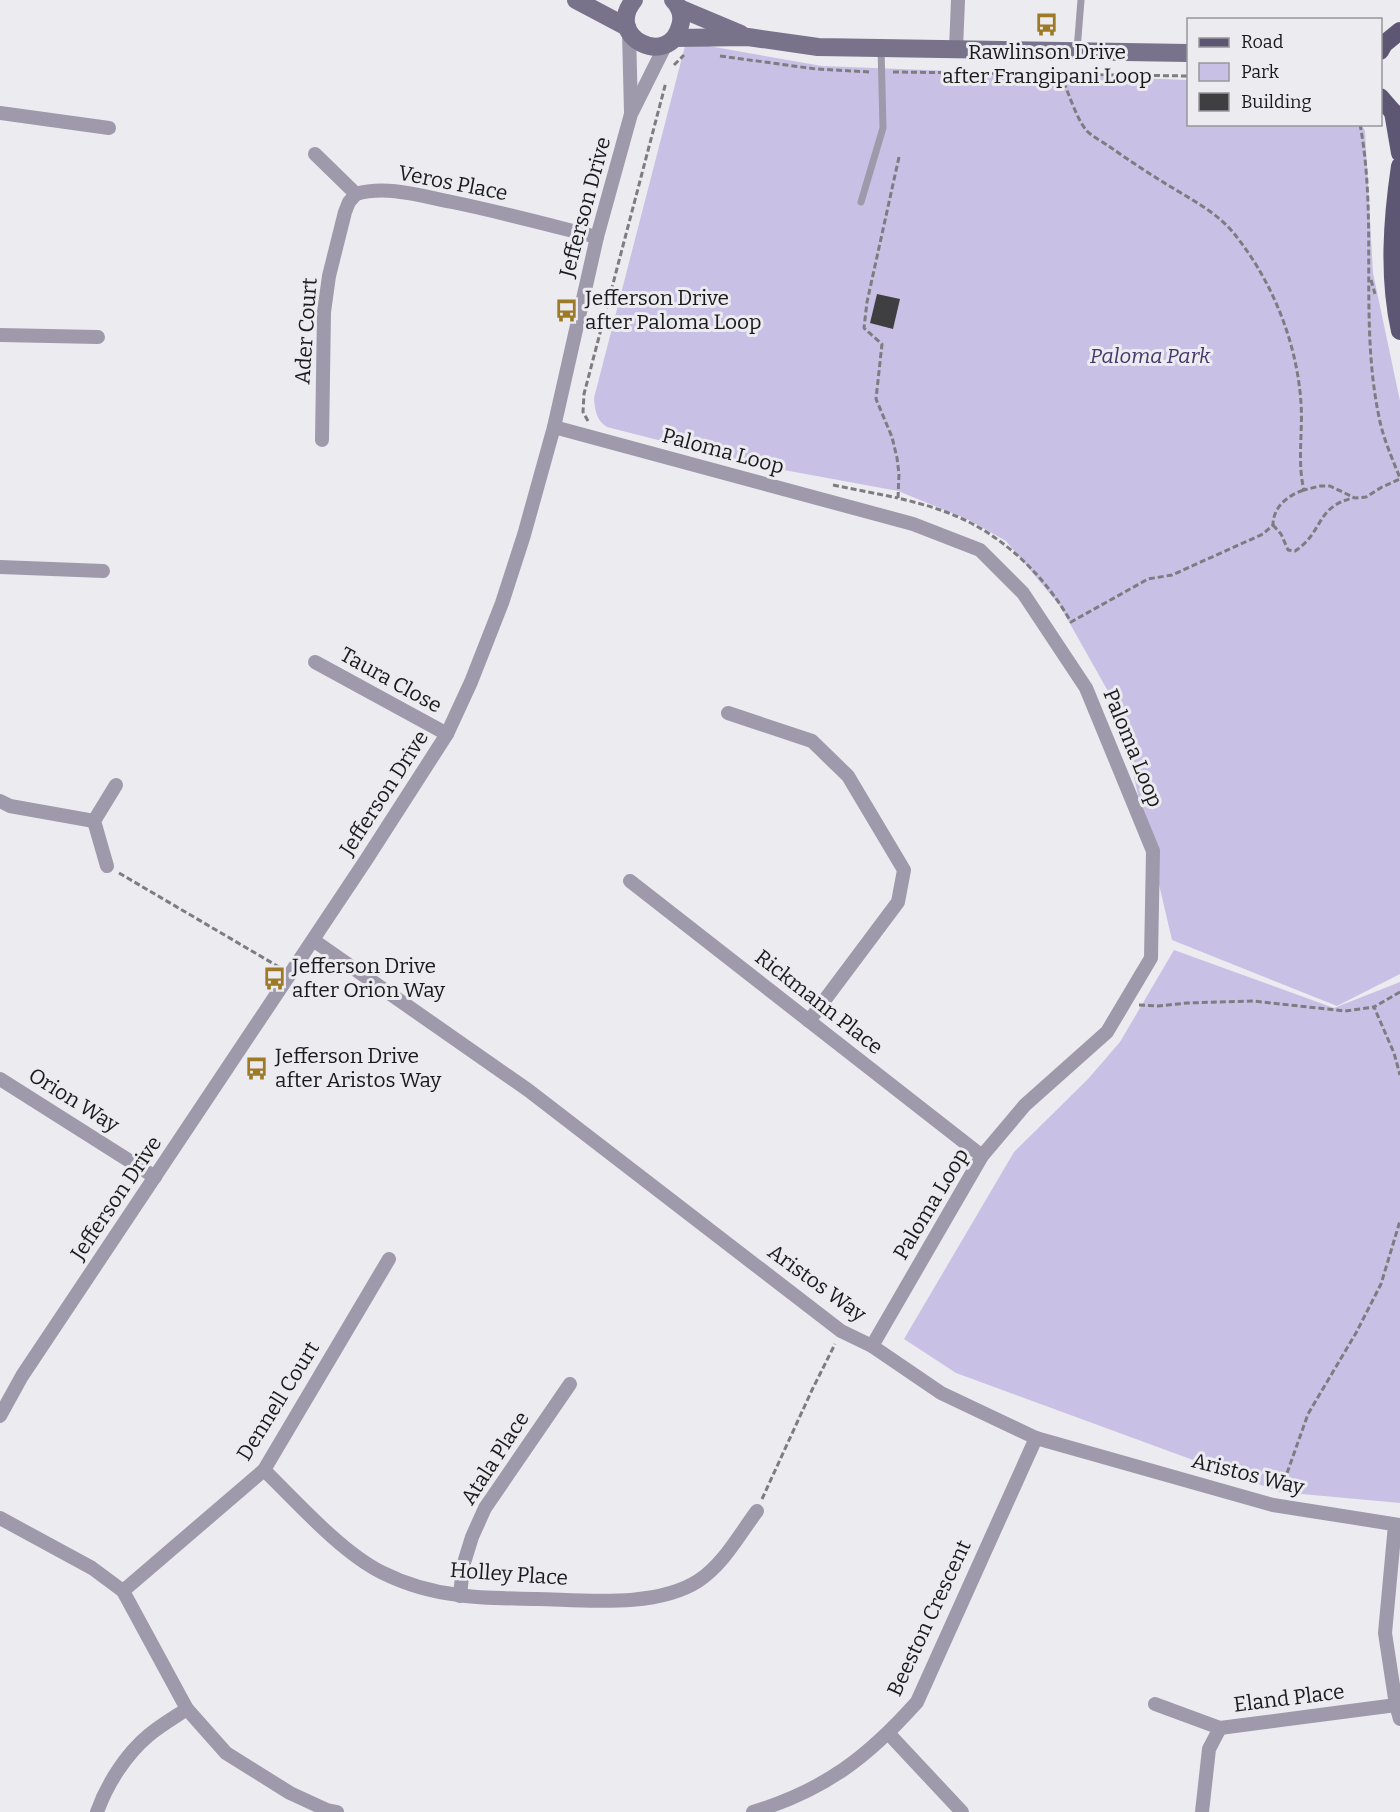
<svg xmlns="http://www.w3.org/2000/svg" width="1400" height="1812" font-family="Bitter,serif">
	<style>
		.green { fill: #c9c1e5 }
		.building { fill: #3f3f42 }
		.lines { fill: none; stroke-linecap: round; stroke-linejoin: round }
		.path { stroke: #7d7c80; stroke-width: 3; stroke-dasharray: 6 3; stroke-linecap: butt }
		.lane { stroke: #9e9aab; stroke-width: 7 }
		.street { stroke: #9e9aab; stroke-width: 14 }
		.secondary { stroke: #78738b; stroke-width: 18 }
		.primary { stroke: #5e5774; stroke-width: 18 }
		.labels { text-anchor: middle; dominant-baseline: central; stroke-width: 6; stroke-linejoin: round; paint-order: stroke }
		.poi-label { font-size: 21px; fill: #1a1a1c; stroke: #ecebf0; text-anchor: start }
		.street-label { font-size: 21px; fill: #1a1a1c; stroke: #ecebf0 }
		.park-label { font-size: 21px; font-style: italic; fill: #47376b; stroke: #ecebf0 }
	</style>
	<rect width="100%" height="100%" fill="#ecebf0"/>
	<g class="green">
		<path d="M686 42 822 66 1188 80V124L1362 125 1365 131 1373 273 1400 401V974L1337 1006 1172 940 1118 709 1060 606 1006 541 969 520 898 491 756 465 607 427C596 420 595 410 594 398Z"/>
		<polygon points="1174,950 1334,1008 1400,982 1400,1503 1280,1492 956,1373 904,1339 1014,1152 1088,1079 1120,1042"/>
	</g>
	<polygon class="building" points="877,294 900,299 893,329 870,323"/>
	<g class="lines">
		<g class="path">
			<polyline points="720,56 816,69 871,72"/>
			<polyline points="674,65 684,55"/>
			<polyline points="893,72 1188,76"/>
			<path d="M1060 74C1068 90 1076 119 1087 131 1093 137 1103 142 1110 147 1127 159 1145 171 1163 182 1188 198 1218 212 1236 236 1273 283 1297 343 1301 403 1303 431 1297 463 1304 490L1320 486H1330L1355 498 1366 497 1382 487 1400 479"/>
			<path d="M1360 124C1378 221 1359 321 1379 417 1383 438 1392 458 1400 478"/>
			<path d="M899 157 867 302 864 328 882 344 876 399 892 437 897 458 899 474 898 498C914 502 930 506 946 512 1000 532 1043 573 1071 622L1148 579 1172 575 1263 534 1273 525C1273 507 1288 495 1304 490"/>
			<polyline points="1371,280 1375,294"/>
			<polyline points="588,421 583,412 584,394 666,82"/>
			<polyline points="833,485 898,498"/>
			<path d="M1273 525 1281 534 1288 550 1295 551C1324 532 1315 507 1353 498"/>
			<polyline points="119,873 279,967"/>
			<polyline points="1400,992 1374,1007 1394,1053 1400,1075"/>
			<polyline points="1139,1005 1158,1006 1187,1003 1253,1001 1345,1011 1374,1007"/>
			<polyline points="1281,1490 1308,1414 1356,1333 1381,1284 1400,1221"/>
			<polyline points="762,1499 812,1390 835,1344"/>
		</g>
		<g class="lane">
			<polyline points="1077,50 1081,0"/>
			<polyline points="861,202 883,128 881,48"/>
		</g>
		<g class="street">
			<polyline points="629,32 631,112"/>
			<polyline points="956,49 958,0"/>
			<polyline points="0,113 109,128"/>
			<path d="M315 154 356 194C387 185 421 196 452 202 501 212 549 225 597 237"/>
			<polyline points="0,335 98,337"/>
			<polyline points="554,427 913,524 980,550 1023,593 1086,688 1153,851 1151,958 1107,1032 1025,1105 982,1156 872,1346"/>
			<polyline points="322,440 324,312 329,276 345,212 349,202 356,194"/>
			<polyline points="0,567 103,571"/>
			<polyline points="315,662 447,734"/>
			<polyline points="728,713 812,741 848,776 904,870 898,902 809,1021"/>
			<polyline points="0,801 10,806 94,821"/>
			<polyline points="107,866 94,821 116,785"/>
			<polyline points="630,881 982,1156"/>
			<polyline points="313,940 528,1090 841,1331 872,1346 941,1393 1036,1438 1273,1505 1400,1525"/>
			<polyline points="0,1079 155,1177"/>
			<polyline points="0,1416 22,1376 366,860 447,734 471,682 502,603 524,535 554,427 597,237 631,114 666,44"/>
			<path d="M264 1470C297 1502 340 1551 381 1572 405 1584 432 1592 459 1595 484 1599 511 1598 537 1599 585 1600 656 1608 698 1581 723 1565 739 1535 757 1511"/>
			<polyline points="0,1518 92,1568 123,1591 187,1709 226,1753 290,1793 327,1810 337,1812"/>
			<polyline points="1395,1525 1385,1633 1396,1705 1400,1719"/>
			<polyline points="123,1591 264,1470 389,1259"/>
			<polyline points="460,1596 463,1566 472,1537 485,1508 570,1384"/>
			<polyline points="1155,1704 1220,1728 1396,1705"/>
			<polyline points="889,1734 962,1812"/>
			<path d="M97 1812C107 1784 126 1754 149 1735 161 1725 175 1717 187 1709"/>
			<path d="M753 1812C825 1790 868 1757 917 1702L1036 1438"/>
			<polyline points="1202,1812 1209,1749 1220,1728"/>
		</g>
		<g class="secondary">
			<polyline points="576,0 627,27"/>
			<path d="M634 0C603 37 669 69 680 26 683 17 680 7 673 0"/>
			<polyline points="679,8 741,34"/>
			<polyline points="675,38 748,37 818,47 1188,53"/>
		</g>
		<g class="primary">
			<polyline points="1380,51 1384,44 1400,31"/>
			<polyline points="1380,97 1393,112 1400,116"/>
			<polyline points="1393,112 1400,153"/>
			<path d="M1400 166C1392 220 1388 277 1400 331"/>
		</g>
	</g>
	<defs>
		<symbol id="bus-bare" viewBox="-9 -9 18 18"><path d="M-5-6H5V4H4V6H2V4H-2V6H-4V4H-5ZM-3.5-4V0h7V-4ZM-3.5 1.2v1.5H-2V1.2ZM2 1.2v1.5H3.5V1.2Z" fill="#9d7b26" stroke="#ecebf0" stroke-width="2.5" paint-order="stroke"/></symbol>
	</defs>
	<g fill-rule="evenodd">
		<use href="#bus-bare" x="1030" y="8" width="33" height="33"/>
		<use href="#bus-bare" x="550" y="294" width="33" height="33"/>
		<use href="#bus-bare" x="258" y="962" width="33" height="33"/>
		<use href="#bus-bare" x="240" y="1052" width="33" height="33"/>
	</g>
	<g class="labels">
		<g class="poi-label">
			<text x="1047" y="52" text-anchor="middle">Rawlinson Drive<tspan x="1047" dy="24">after Frangipani Loop</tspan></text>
			<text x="585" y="298">Jefferson Drive<tspan x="585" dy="24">after Paloma Loop</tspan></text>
			<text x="292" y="966">Jefferson Drive<tspan x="292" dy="24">after Orion Way</tspan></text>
			<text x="275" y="1056">Jefferson Drive<tspan x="275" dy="24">after Aristos Way</tspan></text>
		</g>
		<g class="street-label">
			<text transform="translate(453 183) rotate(11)">Veros Place</text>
			<text transform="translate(585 207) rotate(-75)">Jefferson Drive</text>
			<text transform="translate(306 331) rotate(-86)">Ader Court</text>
			<text transform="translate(723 451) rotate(15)">Paloma Loop</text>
			<text transform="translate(391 680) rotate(29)">Taura Close</text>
			<text transform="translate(1133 748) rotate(68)">Paloma Loop</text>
			<text transform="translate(384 793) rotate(-57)">Jefferson Drive</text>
			<text transform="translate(819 1002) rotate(38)">Rickmann Place</text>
			<text transform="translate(74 1100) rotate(32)">Orion Way</text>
			<text transform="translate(116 1198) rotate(-56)">Jefferson Drive</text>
			<text transform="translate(931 1204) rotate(-59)">Paloma Loop</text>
			<text transform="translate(817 1283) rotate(36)">Aristos Way</text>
			<text transform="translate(278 1401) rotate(-58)">Dennell Court</text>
			<text transform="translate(495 1458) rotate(-57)">Atala Place</text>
			<text transform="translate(1248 1474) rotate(14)">Aristos Way</text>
			<text transform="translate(509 1574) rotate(4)">Holley Place</text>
			<text transform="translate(929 1618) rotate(-65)">Beeston Crescent</text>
			<text transform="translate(1289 1698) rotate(-7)">Eland Place</text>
		</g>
		<g class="park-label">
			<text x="1150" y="356">Paloma Park</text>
		</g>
	</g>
	<rect x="1187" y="18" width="195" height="108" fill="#ecebf0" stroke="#98979b" stroke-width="1.5"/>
	<rect x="1199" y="38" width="30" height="9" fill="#5e5774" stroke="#98979b" stroke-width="1.5"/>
	<text x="1241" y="48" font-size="18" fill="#1a1a1c">Road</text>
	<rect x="1199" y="63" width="30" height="18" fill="#c9c1e5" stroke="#98979b" stroke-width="1.5"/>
	<text x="1241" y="78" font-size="18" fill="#1a1a1c">Park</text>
	<rect x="1199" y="93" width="30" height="18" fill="#3f3f42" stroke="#98979b" stroke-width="1.5"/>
	<text x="1241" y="108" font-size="18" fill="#1a1a1c">Building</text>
</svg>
